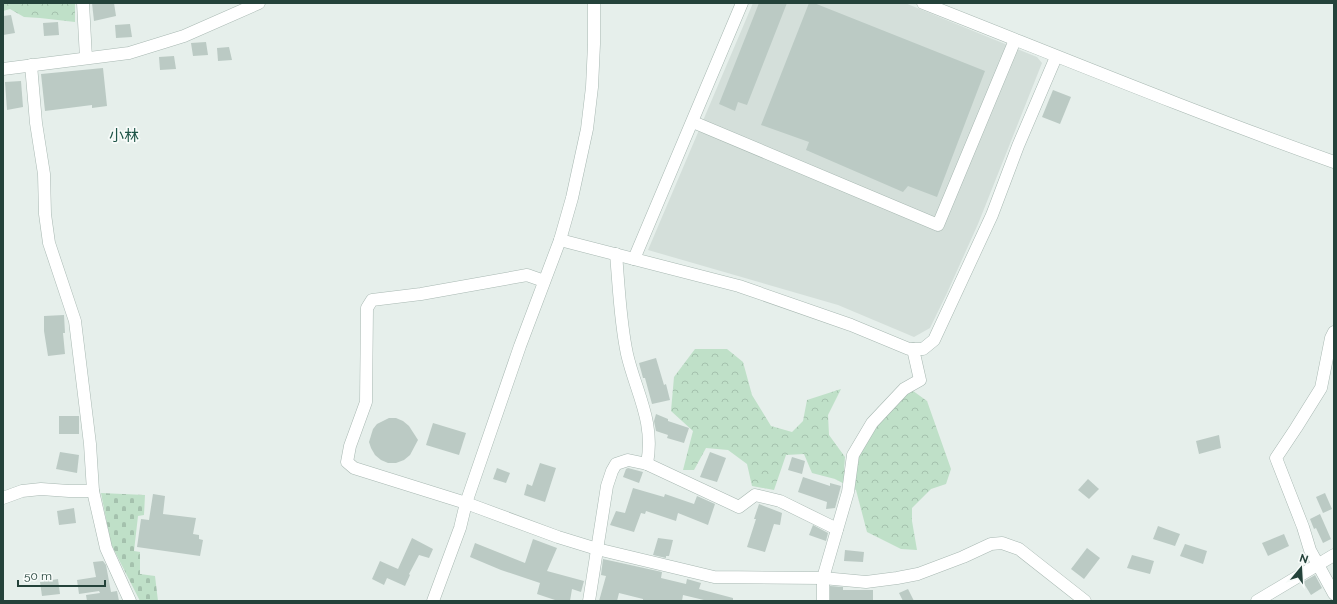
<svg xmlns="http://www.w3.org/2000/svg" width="1337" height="604" font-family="Raleway,'Noto Sans JP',sans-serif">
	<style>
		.built { fill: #d4dfda }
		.forest { fill: url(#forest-crowns) }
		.cemetery { fill: url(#cemetery-stones) }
		.building { fill: #bbcac4 }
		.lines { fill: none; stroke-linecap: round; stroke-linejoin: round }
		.minor-casing { stroke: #a8b8b2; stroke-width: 13 }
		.minor { stroke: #fff; stroke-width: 12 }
		.labels { text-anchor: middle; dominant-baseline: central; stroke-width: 3.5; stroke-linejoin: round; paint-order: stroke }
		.neighbourhood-label { font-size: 15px; fill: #1f5548; stroke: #f7fbf9 }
	</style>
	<defs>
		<pattern id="forest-crowns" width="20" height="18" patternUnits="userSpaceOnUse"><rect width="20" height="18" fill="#bfe0c8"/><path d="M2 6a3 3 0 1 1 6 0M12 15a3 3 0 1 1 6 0" fill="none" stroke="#a4c1ad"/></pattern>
		<pattern id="cemetery-stones" width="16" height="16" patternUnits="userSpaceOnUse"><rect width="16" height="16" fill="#bfe0c8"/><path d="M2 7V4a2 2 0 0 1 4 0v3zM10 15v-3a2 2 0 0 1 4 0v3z" fill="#a4c1ad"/></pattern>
	</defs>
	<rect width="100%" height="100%" fill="#e6efeb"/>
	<polygon class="built" points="753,3 905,3 1037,57 1042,63 978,224 947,293 930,328 914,337 838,305 648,250"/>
	<g class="forest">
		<polygon points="3,3 75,3 75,22 40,18 24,17 10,9 3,11"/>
		<polygon points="695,349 727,349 743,362 752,395 771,426 792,432 803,421 807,400 841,389 828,415 829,435 845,457 844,470 851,472 863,432 878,407 909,388 927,401 951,469 946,484 931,489 912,508 912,521 917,550 901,549 867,532 856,490 835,479 812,473 804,454 786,455 774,490 752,486 747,464 728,450 706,448 694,470 683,470 693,431 671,411 674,377"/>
	</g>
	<polygon class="cemetery" points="101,493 145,495 144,515 138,516 134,551 140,552 140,574 155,576 158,601 140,601 111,544"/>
	<g class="building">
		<polygon points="92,3 114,3 116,16 94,21"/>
		<polygon points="759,3 787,3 747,105 738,102 735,111 719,104"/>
		<polygon points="809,3 814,3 985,71 937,197 908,186 903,192 806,150 809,142 761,125"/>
		<polygon points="11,15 15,33 3,35 3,16"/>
		<polygon points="58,22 59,35 44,36 43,23"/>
		<polygon points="130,24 132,37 116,38 115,25"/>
		<polygon points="206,42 208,55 193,56 191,43"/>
		<polygon points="229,47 232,60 218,61 217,48"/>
		<polygon points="174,56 176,69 160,70 159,57"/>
		<polygon points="103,68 107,106 92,108 92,105 45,111 41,74"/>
		<polygon points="21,81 23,107 7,110 5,82"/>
		<polygon points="1053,90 1071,97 1060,124 1042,117"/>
		<polygon points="64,315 65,333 63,333 65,354 48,356 44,331 44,316"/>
		<polygon points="656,358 664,385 666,384 670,400 652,404 645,378 643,378 639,363"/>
		<polygon points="656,414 668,419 668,421 689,428 684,443 667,438 668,435 656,431 654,421"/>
		<rect x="59" y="416" width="20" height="18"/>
		<polygon points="389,418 396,418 403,421 409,426 418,440 410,455 404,460 396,463 388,463 381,460 375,455 371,448 369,442 373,429 377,424"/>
		<polygon points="433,423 466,433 459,455 426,445"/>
		<polygon points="1219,435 1221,448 1199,454 1196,441"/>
		<polygon points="60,452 79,455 77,473 56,469"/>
		<polygon points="710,452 726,458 717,482 700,477"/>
		<polygon points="792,457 805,461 802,474 788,470"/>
		<polygon points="540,463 556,468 545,502 524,495 527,484 532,486"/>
		<polygon points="497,468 510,473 506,483 493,479"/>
		<polygon points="628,468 643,472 639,483 623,477 626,469"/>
		<polygon points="803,477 830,486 830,483 841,486 835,508 826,509 827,502 798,492"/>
		<polygon points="1088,479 1099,489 1089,499 1078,490"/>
		<polygon points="633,488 664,497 665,494 694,504 697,496 715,504 708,525 678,513 676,521 646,511 645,514 641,513 634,532 610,525 616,511 625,513"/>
		<polygon points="1325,493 1332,509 1323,513 1316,497"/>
		<polygon points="153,494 165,496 163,514 196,518 193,534 199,535 199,539 203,540 200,556 137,547 141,519 149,520"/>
		<polygon points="759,504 782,513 780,525 774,524 765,552 747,547 756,519 754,519"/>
		<polygon points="74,508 76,523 59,525 57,511"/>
		<polygon points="1320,514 1331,539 1323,543 1316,528 1314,529 1310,519"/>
		<polygon points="813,525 828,533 826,541 809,535"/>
		<polygon points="1158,526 1180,534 1175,546 1153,539"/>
		<polygon points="1284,534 1289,546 1268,556 1262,543"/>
		<polygon points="412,538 433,549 429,558 419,555 409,574 410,575 405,586 387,578 384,585 372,579 380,561 398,569"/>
		<polygon points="658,538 673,540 669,556 666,556 666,558 653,555"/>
		<polygon points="533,539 557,548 547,571 584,581 581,592 572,589 570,601 558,601 537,594 540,583 501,570 470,557 475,543 525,563"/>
		<polygon points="1185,544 1207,551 1203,564 1180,556"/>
		<polygon points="1087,548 1100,558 1084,579 1071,569"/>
		<polygon points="845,550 864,552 863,562 844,561"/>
		<polygon points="1132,555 1154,561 1150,574 1127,568"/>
		<polygon points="603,559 662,572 661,578 686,584 687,579 701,583 699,589 733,598 733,601 708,601 683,595 682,601 643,601 643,599 619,593 617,601 599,601 606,576 601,575"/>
		<polygon points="103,561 106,565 111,592 117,591 119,601 87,601 86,595 100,593 99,591 79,594 77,580 96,577 93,562"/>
		<polygon points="1315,575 1322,588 1311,595 1303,582"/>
		<polygon points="58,579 60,594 42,596 40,582"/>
		<polygon points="830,586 843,587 843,590 873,590 873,601 830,601"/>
		<polygon points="908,589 914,601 903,601 899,593"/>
	</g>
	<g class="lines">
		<defs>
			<g id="minor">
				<polyline points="83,3 86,58"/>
				<path d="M923 3C1060 57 1196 113 1334 162"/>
				<polyline points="31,65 36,123 44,174 45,214 49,243 75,321 90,444 93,491 106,548 130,601"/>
				<polyline points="3,69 129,53 184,36 259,3"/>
				<polyline points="693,122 938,225 1015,40"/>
				<polyline points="560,240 739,286 851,325 909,349 923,349 934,340 992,215 1018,146 1056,57"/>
				<path d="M616 254C619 288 620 321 627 354 636 393 655 421 647 464"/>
				<polyline points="634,259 742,3"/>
				<polyline points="544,281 527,275 421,294 372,300 367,308 366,402 350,446 347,462 354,468 466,503 558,537 597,549 714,577 823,578 866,582 897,578 918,574 963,557 991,544 1002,543 1019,549 1085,601"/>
				<polyline points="1334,332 1331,338 1321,388 1296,428 1276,458 1303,527 1310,550 1334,594"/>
				<polyline points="3,498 22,491 41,489 69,491 93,491"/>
				<polyline points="433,601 460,528 466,503 520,346 560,240 572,198 587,129 592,87 594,44 594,3"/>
				<polyline points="589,601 607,486 612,471 616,464 628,460 647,464 739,507 755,495 780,501 837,529"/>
				<polyline points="823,601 823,578 848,492 853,455 872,423 904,389 920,380 913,349"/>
				<polyline points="1257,601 1334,555"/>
			</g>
		</defs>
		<use href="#minor" class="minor-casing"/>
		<use href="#minor" class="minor"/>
	</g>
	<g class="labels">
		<g class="neighbourhood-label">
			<text x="124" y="136">小林</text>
		</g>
	</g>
	<rect width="1337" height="604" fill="none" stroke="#24423a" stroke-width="8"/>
	<g transform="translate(1301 568) rotate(18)" stroke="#f7fbf9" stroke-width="3" paint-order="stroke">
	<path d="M0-3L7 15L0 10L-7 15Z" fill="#24423a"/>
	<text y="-6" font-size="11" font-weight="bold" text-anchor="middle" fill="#24423a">N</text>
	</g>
	<path d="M18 580v6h87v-6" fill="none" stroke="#24423a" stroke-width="2"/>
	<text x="24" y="580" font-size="12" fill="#24423a" stroke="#f7fbf9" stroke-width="3" paint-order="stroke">50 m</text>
</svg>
